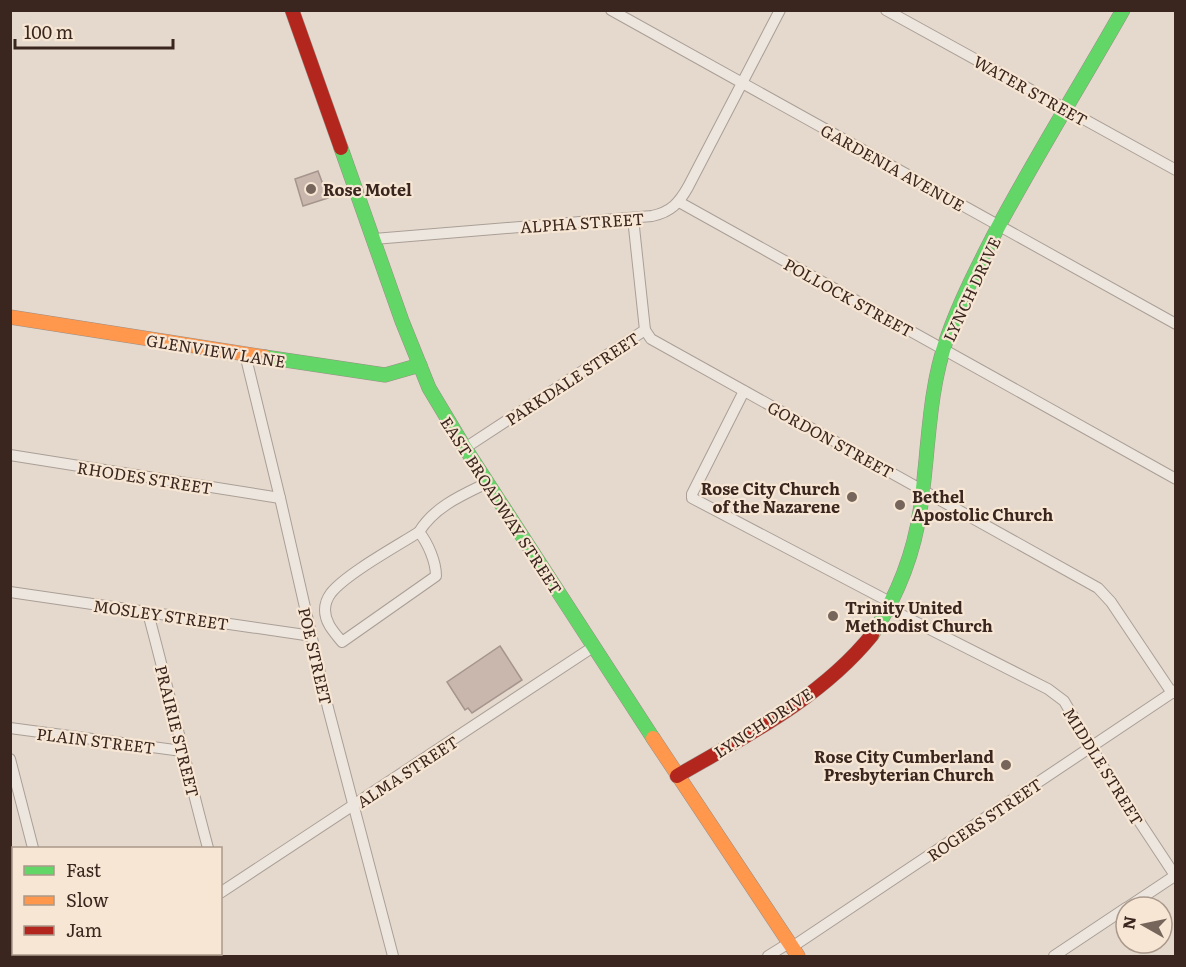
<svg xmlns="http://www.w3.org/2000/svg" width="1186" height="967" font-family="Literata,serif">
	<style>
		.building { fill: #c9b7ae; stroke: #a5958c; stroke-width: 1.5 }
		.lines { fill: none; stroke-linecap: round; stroke-linejoin: round }
		.street-casing { stroke: #aa9f96; stroke-width: 12 }
		.fast-casing { stroke: #9a8e86; stroke-width: 15 }
		.slow-casing { stroke: #9a8e86; stroke-width: 15 }
		.jam-casing { stroke: #9a8e86; stroke-width: 15 }
		.street { stroke: #ede6df; stroke-width: 10 }
		.fast { stroke: #63d668; stroke-width: 14 }
		.slow { stroke: #ff974d; stroke-width: 14 }
		.jam { stroke: #b3261e; stroke-width: 14 }
		.rail { stroke: #aca59f; stroke-width: 3; stroke-dasharray: 10 10; stroke-linecap: butt }
		.poi-dot { fill: #76655b; stroke: #f7e6d3; stroke-width: 2 }
		.labels { text-anchor: middle; dominant-baseline: central; stroke-width: 4.5; stroke-linejoin: round; paint-order: stroke }
		.street-label { font-size: 16px; fill: #3a261e; stroke: #f7e6d3 }
		.poi-label { font-size: 16px; font-weight: bold; fill: #3a261e; stroke: #f7e6d3; text-anchor: start }
	</style>
	<rect width="100%" height="100%" fill="#e5d9cd"/>
	<g class="building">
		<polygon points="318,171 328,198 303,206 295,179"/>
		<polygon points="500,646 522,680 472,713 468,708 465,710 447,682"/>
	</g>
	<g class="lines">
		<defs>
			<g id="street">
				<polyline points="611,10 1176,324"/>
				<polyline points="886,10 1176,170"/>
				<polyline points="679,202 1176,479"/>
				<path d="M374 239 652 216C671 212 679 203 688 187L780 10"/>
				<polyline points="645,330 651,339 1098,588 1111,602 1172,693"/>
				<polyline points="245,354 280,498 328,708 393,956"/>
				<polyline points="744,391 692,494 692,498 890,602"/>
				<polyline points="465,448 645,330 633,218"/>
				<polyline points="10,455 280,498"/>
				<path d="M419 532C428 543 436 562 436 576L342 642C334 632 325 623 325 610 325 604 328 597 331 593 346 574 397 546 419 532Z"/>
				<path d="M419 532C434 507 462 495 487 483"/>
				<polyline points="10,592 312,636"/>
				<polyline points="888,608 1048,689 1064,701 1102,765 1176,877"/>
				<path d="M148 613C169 691 187 770 208 848"/>
				<polyline points="10,728 182,751"/>
				<polyline points="10,759 33,848"/>
				<polyline points="220,893 593,647"/>
				<polyline points="1128,907 1176,875"/>
				<polyline points="792,947 1176,690"/>
				<polyline points="60,954 61,956"/>
				<polyline points="123,956 128,954"/>
				<polyline points="768,956 789,943"/>
				<polyline points="1054,956 1126,908"/>
			</g>
			<g id="fast">
				<polyline points="341,148 402,321 429,388 465,448 653,738"/>
				<polyline points="265,357 385,375 420,365"/>
				<path d="M872 635C898 595 915 552 921 504 929 449 928 392 947 338 960 301 978 266 996 231 1036 156 1081 84 1123 10"/>
			</g>
			<g id="slow">
				<polyline points="10,317 265,357"/>
				<polyline points="653,738 798,956"/>
			</g>
			<g id="jam">
				<polyline points="292,10 341,148"/>
				<path d="M677 776C746 736 821 698 872 635"/>
			</g>
		</defs>
		<use href="#street" class="street-casing"/>
		<use href="#fast" class="fast-casing"/>
		<use href="#slow" class="slow-casing"/>
		<use href="#jam" class="jam-casing"/>
		<use href="#street" class="street"/>
		<use href="#fast" class="fast"/>
		<use href="#slow" class="slow"/>
		<use href="#jam" class="jam"/>
		<g class="rail">
			<polyline points="10,895 14,907"/>
			<polyline points="25,954 26,956"/>
		</g>
	</g>
	<g class="poi-dot">
		<circle cx="311" cy="189" r="6"/>
		<circle cx="852" cy="497" r="6"/>
		<circle cx="900" cy="505" r="6"/>
		<circle cx="833" cy="616" r="6"/>
		<circle cx="1006" cy="765" r="6"/>
	</g>
	<g class="labels">
		<g class="street-label">
			<text transform="translate(1031 90) rotate(29)">WATER STREET</text>
			<text transform="translate(893 167) rotate(29)">GARDENIA AVENUE</text>
			<text transform="translate(582 222) rotate(-4)">ALPHA STREET</text>
			<text transform="translate(971 289) rotate(-65)">LYNCH DRIVE</text>
			<text transform="translate(849 297) rotate(29)">POLLOCK STREET</text>
			<text transform="translate(216 350) rotate(9)">GLENVIEW LANE</text>
			<text transform="translate(572 378) rotate(-33)">PARKDALE STREET</text>
			<text transform="translate(831 439) rotate(29)">GORDON STREET</text>
			<text transform="translate(145 477) rotate(9)">RHODES STREET</text>
			<text transform="translate(502 505) rotate(57)">EAST BROADWAY STREET</text>
			<text transform="translate(161 614) rotate(8)">MOSLEY STREET</text>
			<text transform="translate(316 656) rotate(77)">POE STREET</text>
			<text transform="translate(763 722) rotate(-33)">LYNCH DRIVE</text>
			<text transform="translate(178 731) rotate(76)">PRAIRIE STREET</text>
			<text transform="translate(96 740) rotate(7)">PLAIN STREET</text>
			<text transform="translate(1104 766) rotate(58)">MIDDLE STREET</text>
			<text transform="translate(407 771) rotate(-33)">ALMA STREET</text>
			<text transform="translate(984 819) rotate(-34)">ROGERS STREET</text>
		</g>
		<g class="poi-label">
			<text x="323" y="189">Rose Motel</text>
			<text x="840" y="488" text-anchor="end">Rose City Church<tspan x="840" dy="18">of the Nazarene</tspan></text>
			<text x="912" y="496">Bethel<tspan x="912" dy="18">Apostolic Church</tspan></text>
			<text x="845" y="607">Trinity United<tspan x="845" dy="18">Methodist Church</tspan></text>
			<text x="994" y="756" text-anchor="end">Rose City Cumberland<tspan x="994" dy="18">Presbyterian Church</tspan></text>
		</g>
	</g>
	<rect width="1186" height="967" fill="none" stroke="#3a261e" stroke-width="24"/>
	<rect x="12" y="847" width="210" height="108" fill="#f7e6d3" stroke="#ab998b" stroke-width="1.5"/>
	<rect x="24" y="866" width="30" height="9" fill="#63d668" stroke="#ab998b" stroke-width="1.5"/>
	<text x="66" y="877" font-size="18" fill="#3a261e">Fast</text>
	<rect x="24" y="896" width="30" height="9" fill="#ff974d" stroke="#ab998b" stroke-width="1.5"/>
	<text x="66" y="907" font-size="18" fill="#3a261e">Slow</text>
	<rect x="24" y="926" width="30" height="9" fill="#b3261e" stroke="#ab998b" stroke-width="1.5"/>
	<text x="66" y="937" font-size="18" fill="#3a261e">Jam</text>
	<g transform="translate(1144 925) rotate(279)"><circle r="28" fill="#f7e6d3" stroke="#ab998b" stroke-width="1.5"/>
	<path d="M0-4.5L10 22L0 15L-10 22Z" fill="#76655b"/>
	<text y="-9" font-size="16" font-weight="bold" text-anchor="middle" fill="#3a261e">N</text>
	</g>
	<path d="M15 39v9h158v-9" fill="none" stroke="#3a261e" stroke-width="3"/>
	<text x="24" y="39" font-size="18" fill="#3a261e" stroke="#f7e6d3" stroke-width="4.5" paint-order="stroke">100 m</text>
</svg>
